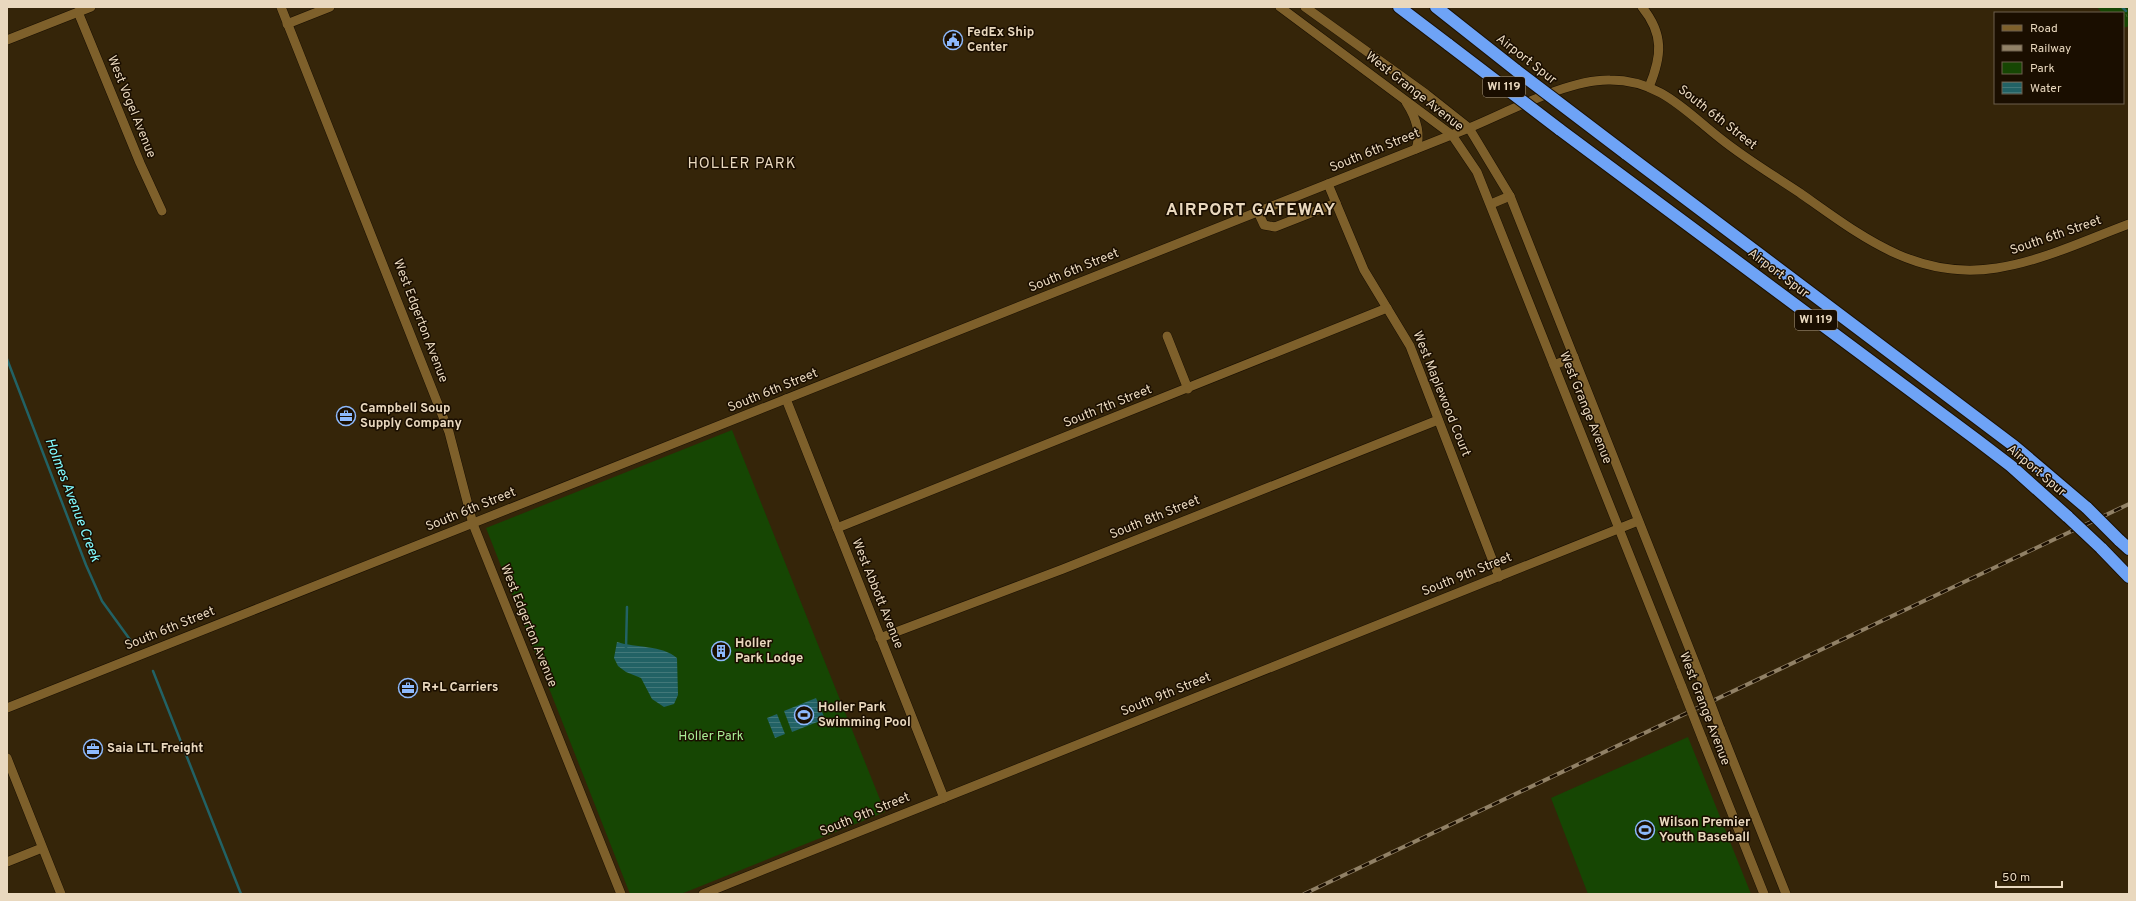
<svg xmlns="http://www.w3.org/2000/svg" width="2136" height="901" font-family="Overpass,sans-serif">
	<style>
		.grass { fill: url(#grass-tufts) }
		.park { fill: #164603 }
		.water { fill: url(#water-rules) }
		.lines { fill: none; stroke-linecap: round; stroke-linejoin: round }
		.stream { stroke: #226265; stroke-width: 2.5 }
		.minor-casing { stroke: #190f02; stroke-width: 10 }
		.highway-casing { stroke: #190f02; stroke-width: 14 }
		.minor { stroke: #7e602b; stroke-width: 9 }
		.highway { stroke: #6ea3f6; stroke-width: 12 }
		.rail-casing { stroke: #918166; stroke-width: 4 }
		.rail { stroke: #1a0e00; stroke-width: 2.5; stroke-dasharray: 8; stroke-linecap: butt }
		.minor-bridge-casing { stroke: #190f02; stroke-width: 10; stroke-linecap: butt }
		.highway-bridge-casing { stroke: #190f02; stroke-width: 14; stroke-linecap: butt }
		.minor-bridge { stroke: #7e602b; stroke-width: 9 }
		.highway-bridge { stroke: #6ea3f6; stroke-width: 12 }
		.labels { text-anchor: middle; dominant-baseline: central; stroke-width: 3; stroke-linejoin: round; paint-order: stroke }
		.shield { fill: #1a0e00; stroke: #ab9b85; stroke-width: 1 }
		.shield-label { font-size: 12px; font-weight: bold; fill: #e9d8be }
		.poi-label { font-size: 13px; font-weight: bold; fill: #e9d8be; stroke: #1a0e00; text-anchor: start }
		.street-label { font-size: 13px; fill: #e9d8be; stroke: #1a0e00 }
		.park-label { font-size: 13px; fill: #a8ed94; stroke: #1a0e00 }
		.water-label { font-size: 14px; font-style: italic; fill: #80fafe; stroke: #1a0e00 }
		.quarter-label { font-size: 15px; letter-spacing: 1px; fill: #e9d8be; stroke: #1a0e00 }
		.district-label { font-size: 17px; font-weight: bold; letter-spacing: 1px; fill: #e9d8be; stroke: #1a0e00 }
	</style>
	<defs>
		<pattern id="grass-tufts" width="24" height="20" patternUnits="userSpaceOnUse"><rect width="24" height="20" fill="#164603"/><path d="M3 7l-1-3M5 7V3M7 7l1-3M15 17l-1-3M17 17v-4M19 17l1-3" fill="none" stroke="#386026"/></pattern>
		<pattern id="water-rules" width="6" height="5" patternUnits="userSpaceOnUse"><rect width="6" height="5" fill="#226265"/><path d="M0 2.5h6" fill="none" stroke="#427879"/></pattern>
	</defs>
	<rect width="100%" height="100%" fill="#352509"/>
	<polygon class="grass" points="2097,7 2129,7 2129,26 2123,28 2123,13 2102,13"/>
	<g class="park">
		<polygon points="732,430 885,812 681,894 630,894 486,528"/>
		<polygon points="1688,737 1751,894 1588,894 1551,798"/>
	</g>
	<g class="water">
		<path d="M617 642C636 648 662 645 677 658L678 695 674 704 664 707 652 699 641 678 626 672 618 666 614 658Z"/>
		<polygon points="816,698 825,719 792,732 784,711"/>
		<polygon points="777,714 785,734 775,738 767,718"/>
	</g>
	<g class="lines">
		<g class="stream">
			<polyline points="2122,7 2126,11"/>
			<polyline points="7,359 86,565 102,601 131,641"/>
			<polyline points="626,648 627,607"/>
			<polyline points="153,671 241,894"/>
		</g>
		<defs>
			<g id="minor">
				<polyline points="281,7 449,432 473,524 621,894"/>
				<polyline points="1280,7 1452,135 1477,172 1682,687"/>
				<polyline points="1305,7 1426,94 1469,128 1510,196 1701,678"/>
				<path d="M1642 7C1664 34 1662 56 1649 87"/>
				<polyline points="78,12 140,163 162,211"/>
				<polyline points="287,24 330,7"/>
				<polyline points="7,40 91,7"/>
				<path d="M1406 102C1415 116 1422 132 1416 149"/>
				<polyline points="1328,184 1364,270 1410,346 1499,577"/>
				<polyline points="1491,204 1510,196"/>
				<polyline points="1258,212 1264,225 1275,227 1336,203"/>
				<polyline points="1167,336 1188,389"/>
				<polyline points="1554,365 1574,357"/>
				<polyline points="786,399 944,798"/>
				<polyline points="837,528 1387,308"/>
				<polyline points="880,638 1063,569 1438,420"/>
				<path d="M7 708 1469 128C1508 112 1568 79 1610 80 1660 80 1685 111 1721 139 1746 159 1773 175 1800 193 1861 236 1917 281 1997 268 2042 261 2086 240 2129 224"/>
				<polyline points="1720,728 1786,894"/>
				<polyline points="1702,738 1764,894"/>
				<polyline points="7,758 61,894"/>
				<polyline points="7,862 42,848"/>
				<polyline points="703,894 1638,521"/>
			</g>
			<g id="highway">
				<polyline points="1399,7 1449,45"/>
				<polyline points="1436,7 1517,71"/>
				<polyline points="1559,129 1977,440 2011,466 2068,517"/>
				<polyline points="1625,153 2014,446 2087,508"/>
				<polyline points="2119,540 2129,549"/>
				<polyline points="2101,548 2129,577"/>
			</g>
		</defs>
		<use href="#minor" class="minor-casing"/>
		<use href="#highway" class="highway-casing"/>
		<use href="#minor" class="minor"/>
		<use href="#highway" class="highway"/>
		<defs>
			<polyline id="rail" points="1304,894 2129,504"/>
		</defs>
		<use href="#rail" class="rail-casing"/>
		<use href="#rail" class="rail"/>
		<defs>
			<g id="minor-bridge">
				<polyline points="1701,678 1720,728"/>
				<polyline points="1682,687 1702,738"/>
			</g>
			<g id="highway-bridge">
				<polyline points="1449,45 1559,129"/>
				<polyline points="1517,71 1625,153"/>
				<polyline points="2087,508 2119,540"/>
				<polyline points="2068,517 2101,548"/>
			</g>
		</defs>
		<use href="#minor-bridge" class="minor-bridge-casing"/>
		<use href="#highway-bridge" class="highway-bridge-casing"/>
		<use href="#minor-bridge" class="minor-bridge"/>
		<use href="#highway-bridge" class="highway-bridge"/>
	</g>
	<defs>
		<symbol id="civic-ring" viewBox="-11 -11 22 22"><circle r="9.5" fill="#1a0e00" stroke="#8db9fc" stroke-width="1.5"/><path d="M-.6-6.5H3V-4.5H.6V-3L4-1V1h2V6H-6V1h2V-1L-.6-3ZM-1.2 2.5V6h2.4V2.5Z" fill="#8db9fc"/></symbol>
		<symbol id="office-ring" viewBox="-11 -11 22 22"><circle r="9.5" fill="#1a0e00" stroke="#8db9fc" stroke-width="1.5"/><path d="M-6-3h4V-5.5h4V-3h4V5H-6ZM-1-4.5V-3h2v-1.5ZM-6 0V1H6V0Z" fill="#8db9fc"/></symbol>
		<symbol id="building-ring" viewBox="-11 -11 22 22"><circle r="9.5" fill="#1a0e00" stroke="#8db9fc" stroke-width="1.5"/><path d="M-4-6H4V6H1V3H-1V6H-4ZM-2.5-4.3h1.7v1.8h-1.7ZM.8-4.3h1.7v1.8H.8ZM-2.5-1h1.7V.8h-1.7ZM.8-1h1.7V.8H.8Z" fill="#8db9fc"/></symbol>
		<symbol id="stadium-ring" viewBox="-11 -11 22 22"><circle r="9.5" fill="#1a0e00" stroke="#8db9fc" stroke-width="1.5"/><path d="M0-5a6.5 5 0 1 0 0 10a6.5 5 0 1 0 0-10ZM-3.5-1.8h7v3.6h-7Z" fill="#8db9fc"/></symbol>
	</defs>
	<g fill-rule="evenodd">
		<use href="#civic-ring" x="942" y="29" width="22" height="22"/>
		<use href="#office-ring" x="335" y="405" width="22" height="22"/>
		<use href="#building-ring" x="710" y="640" width="22" height="22"/>
		<use href="#office-ring" x="397" y="677" width="22" height="22"/>
		<use href="#stadium-ring" x="793" y="704" width="22" height="22"/>
		<use href="#office-ring" x="82" y="738" width="22" height="22"/>
		<use href="#stadium-ring" x="1634" y="819" width="22" height="22"/>
	</g>
	<g class="labels">
		<g class="shield">
			<rect x="1483" y="77" width="42" height="20" rx="3"/>
			<rect x="1795" y="310" width="42" height="20" rx="3"/>
		</g>
		<g class="shield-label">
			<text x="1504" y="87">WI 119</text>
			<text x="1816" y="320">WI 119</text>
		</g>
		<g class="poi-label">
			<text x="967" y="33">FedEx Ship<tspan x="967" dy="15">Center</tspan></text>
			<text x="360" y="409">Campbell Soup<tspan x="360" dy="15">Supply Company</tspan></text>
			<text x="735" y="644">Holler<tspan x="735" dy="15">Park Lodge</tspan></text>
			<text x="422" y="688">R+L Carriers</text>
			<text x="818" y="708">Holler Park<tspan x="818" dy="15">Swimming Pool</tspan></text>
			<text x="107" y="749">Saia LTL Freight</text>
			<text x="1659" y="823">Wilson Premier<tspan x="1659" dy="15">Youth Baseball</tspan></text>
		</g>
		<g class="street-label">
			<text transform="translate(1526 60) rotate(38)">Airport Spur</text>
			<text transform="translate(1414 92) rotate(38)">West Grange Avenue</text>
			<text transform="translate(131 107) rotate(68)">West Vogel Avenue</text>
			<text transform="translate(1717 118) rotate(38)">South 6th Street</text>
			<text transform="translate(1375 151) rotate(-22)">South 6th Street</text>
			<text transform="translate(2056 236) rotate(-19)">South 6th Street</text>
			<text transform="translate(1074 271) rotate(-22)">South 6th Street</text>
			<text transform="translate(1778 274) rotate(37)">Airport Spur</text>
			<text transform="translate(420 321) rotate(69)">West Edgerton Avenue</text>
			<text transform="translate(773 391) rotate(-22)">South 6th Street</text>
			<text transform="translate(1441 394) rotate(68)">West Maplewood Court</text>
			<text transform="translate(1108 407) rotate(-22)">South 7th Street</text>
			<text transform="translate(1585 408) rotate(68)">West Grange Avenue</text>
			<text transform="translate(2036 471) rotate(40)">Airport Spur</text>
			<text transform="translate(471 510) rotate(-22)">South 6th Street</text>
			<text transform="translate(1155 518) rotate(-22)">South 8th Street</text>
			<text transform="translate(1467 575) rotate(-22)">South 9th Street</text>
			<text transform="translate(877 594) rotate(68)">West Abbott Avenue</text>
			<text transform="translate(528 626) rotate(68)">West Edgerton Avenue</text>
			<text transform="translate(170 629) rotate(-22)">South 6th Street</text>
			<text transform="translate(1166 695) rotate(-22)">South 9th Street</text>
			<text transform="translate(1704 709) rotate(69)">West Grange Avenue</text>
			<text transform="translate(865 815) rotate(-22)">South 9th Street</text>
		</g>
		<g class="park-label">
			<text x="711" y="737">Holler Park</text>
		</g>
		<g class="water-label">
			<text transform="translate(72 500) rotate(69)">Holmes Avenue Creek</text>
		</g>
		<g class="quarter-label">
			<text x="742" y="164">HOLLER PARK</text>
		</g>
		<g class="district-label">
			<text x="1251" y="211">AIRPORT GATEWAY</text>
		</g>
	</g>
	<rect width="2136" height="901" fill="none" stroke="#e9d8be" stroke-width="16"/>
	<rect x="1994" y="12" width="130" height="92" fill="#1a0e00" stroke="#6d5f4c"/>
	<rect x="2002" y="25" width="20" height="6" fill="#7e602b" stroke="#6d5f4c"/>
	<text x="2030" y="32" font-size="12" fill="#e9d8be">Road</text>
	<rect x="2002" y="45" width="20" height="6" fill="#918166" stroke="#6d5f4c"/>
	<text x="2030" y="52" font-size="12" fill="#e9d8be">Railway</text>
	<rect x="2002" y="62" width="20" height="12" fill="#164603" stroke="#6d5f4c"/>
	<text x="2030" y="72" font-size="12" fill="#e9d8be">Park</text>
	<rect x="2002" y="82" width="20" height="12" fill="url(#water-rules)" stroke="#6d5f4c"/>
	<text x="2030" y="92" font-size="12" fill="#e9d8be">Water</text>
	<path d="M1996 881v6h66v-6" fill="none" stroke="#e9d8be" stroke-width="2"/>
	<text x="2002" y="881" font-size="12" fill="#e9d8be" stroke="#1a0e00" stroke-width="3" paint-order="stroke">50 m</text>
</svg>
